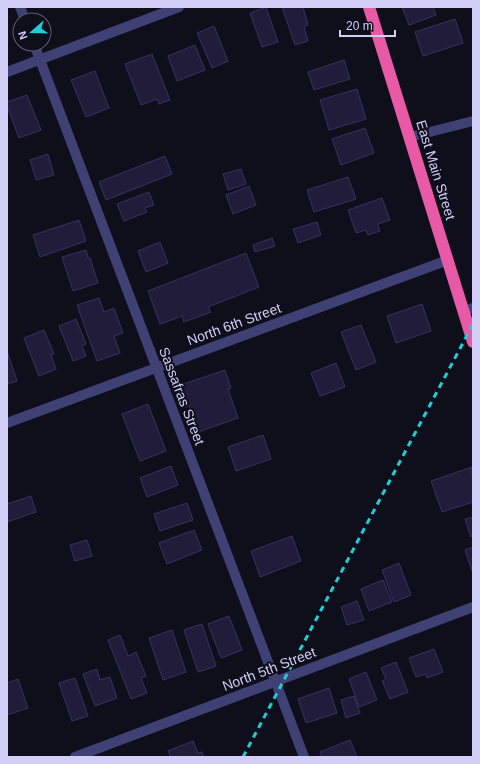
<svg xmlns="http://www.w3.org/2000/svg" width="480" height="764" font-family="Helvetica,sans-serif">
	<style>
		.building { fill: #201c39; stroke: #383162 }
		.lines { fill: none; stroke-linecap: round; stroke-linejoin: round }
		.minor { stroke: #3f4074; stroke-width: 10 }
		.highway { stroke: #e859a6; stroke-width: 12 }
		.rail { stroke: #1dced5; stroke-width: 3; stroke-dasharray: 6 5; stroke-linecap: butt }
		.labels { text-anchor: middle; dominant-baseline: central; stroke-width: 4; stroke-linejoin: round; paint-order: stroke }
		.street-label { font-size: 14px; fill: #d1cef8; stroke: #0f0e1b }
	</style>
	<rect width="100%" height="100%" fill="#0f0e1b"/>
	<g class="building">
		<polygon points="266,7 278,42 262,47 250,13"/>
		<polygon points="282,7 303,7 308,25 304,27 308,41 295,45"/>
		<polygon points="402,7 433,7 436,15 409,25"/>
		<polygon points="455,19 463,43 423,56 415,32"/>
		<polygon points="214,26 228,61 212,68 197,33"/>
		<polygon points="195,45 205,70 177,81 168,56"/>
		<polygon points="152,54 170,100 159,104 157,99 141,105 125,64"/>
		<polygon points="344,60 350,79 314,90 308,72"/>
		<polygon points="95,71 109,108 86,117 71,80"/>
		<polygon points="357,89 366,119 329,130 320,100"/>
		<polygon points="27,95 41,130 19,138 7,106 7,102"/>
		<polygon points="365,128 374,153 341,165 332,139"/>
		<polygon points="48,154 54,175 36,180 30,160"/>
		<polygon points="165,156 172,174 106,200 99,182"/>
		<polygon points="241,169 246,184 228,190 223,174"/>
		<polygon points="348,177 356,199 314,212 307,190"/>
		<polygon points="249,186 256,205 233,214 226,195"/>
		<polygon points="149,192 154,205 145,208 147,212 124,221 117,204"/>
		<polygon points="382,198 390,220 378,224 380,231 368,235 366,230 356,233 348,210"/>
		<polygon points="79,220 86,241 40,257 33,235"/>
		<polygon points="317,222 321,235 298,243 293,229"/>
		<polygon points="272,238 275,246 255,252 253,245"/>
		<polygon points="160,242 168,263 146,272 138,251"/>
		<polygon points="86,250 88,258 90,258 98,283 73,291 62,257"/>
		<polygon points="246,253 259,287 208,307 211,312 184,322 182,316 160,324 148,291"/>
		<polygon points="99,298 104,312 114,308 123,333 114,336 120,353 97,361 77,305"/>
		<polygon points="422,304 431,331 396,343 387,316"/>
		<polygon points="76,319 86,344 82,346 86,356 73,361 59,326"/>
		<polygon points="361,325 376,362 356,370 341,332"/>
		<polygon points="44,330 54,354 51,355 56,369 39,376 24,338"/>
		<polygon points="7,351 17,381 7,384"/>
		<polygon points="336,363 345,387 320,396 311,373"/>
		<polygon points="225,370 231,388 228,389 238,418 198,432 189,406 185,407 178,386"/>
		<polygon points="148,404 166,451 140,461 122,414"/>
		<polygon points="263,435 271,459 236,471 228,447"/>
		<polygon points="171,466 178,485 147,497 140,478"/>
		<polygon points="472,467 473,502 442,512 431,481"/>
		<polygon points="31,496 36,512 7,522 7,504"/>
		<polygon points="187,503 193,520 160,531 154,514"/>
		<polygon points="473,517 473,536 471,537 465,519"/>
		<polygon points="194,530 202,550 167,564 159,543"/>
		<polygon points="292,536 301,561 260,577 251,551"/>
		<polygon points="87,540 92,556 75,561 70,545"/>
		<polygon points="473,547 473,571 472,571 465,550"/>
		<polygon points="399,563 411,595 394,602 382,570"/>
		<polygon points="383,580 392,602 369,611 361,589"/>
		<polygon points="357,601 364,620 347,625 341,607"/>
		<polygon points="229,616 242,650 221,658 208,624"/>
		<polygon points="202,624 216,666 198,672 184,630"/>
		<polygon points="172,630 186,672 163,680 149,638"/>
		<polygon points="120,635 128,656 136,652 146,676 141,678 147,693 131,699 108,640"/>
		<polygon points="434,649 443,672 427,678 426,674 416,677 409,658"/>
		<polygon points="396,662 408,692 390,699 382,681 386,679 381,668"/>
		<polygon points="97,669 100,680 110,677 117,698 95,706 83,674"/>
		<polygon points="366,672 377,700 359,707 349,679"/>
		<polygon points="75,678 88,716 72,721 59,683"/>
		<polygon points="18,679 28,708 7,715 7,683"/>
		<polygon points="329,688 337,713 306,723 298,699"/>
		<polygon points="354,696 360,713 346,718 341,700"/>
		<polygon points="350,740 357,757 322,757 320,752"/>
		<polygon points="193,741 198,753 202,752 204,757 171,757 168,751"/>
	</g>
	<g class="lines">
		<g class="minor">
			<polyline points="20,7 25,20"/>
			<polyline points="34,44 304,757"/>
			<polyline points="7,72 179,7"/>
			<polyline points="410,137 473,121"/>
			<polyline points="464,311 473,308"/>
			<polyline points="7,423 448,260"/>
			<polyline points="75,757 473,607"/>
		</g>
		<polyline class="highway" points="369,7 473,342"/>
		<polyline class="rail" points="243,757 473,324"/>
	</g>
	<g class="labels">
		<g class="street-label">
			<text transform="translate(436 170) rotate(73)">East Main Street</text>
			<text transform="translate(234 324) rotate(-20)">North 6th Street</text>
			<text transform="translate(182 396) rotate(69)">Sassafras Street</text>
			<text transform="translate(269 669) rotate(-21)">North 5th Street</text>
		</g>
	</g>
	<rect width="480" height="764" fill="none" stroke="#d1cef8" stroke-width="16"/>
	<g transform="translate(32 32) rotate(250)"><circle r="19" fill="#0f0e1b" stroke="#5d5b73"/>
	<path d="M0-3L7 15L0 10L-7 15Z" fill="#1dced5"/>
	<text y="-6" font-size="11" font-weight="bold" text-anchor="middle" fill="#d1cef8">N</text>
	</g>
	<path d="M340 30v6h55v-6" fill="none" stroke="#d1cef8" stroke-width="2"/>
	<text x="346" y="30" font-size="12" fill="#d1cef8" stroke="#0f0e1b" stroke-width="3" paint-order="stroke">20 m</text>
</svg>
